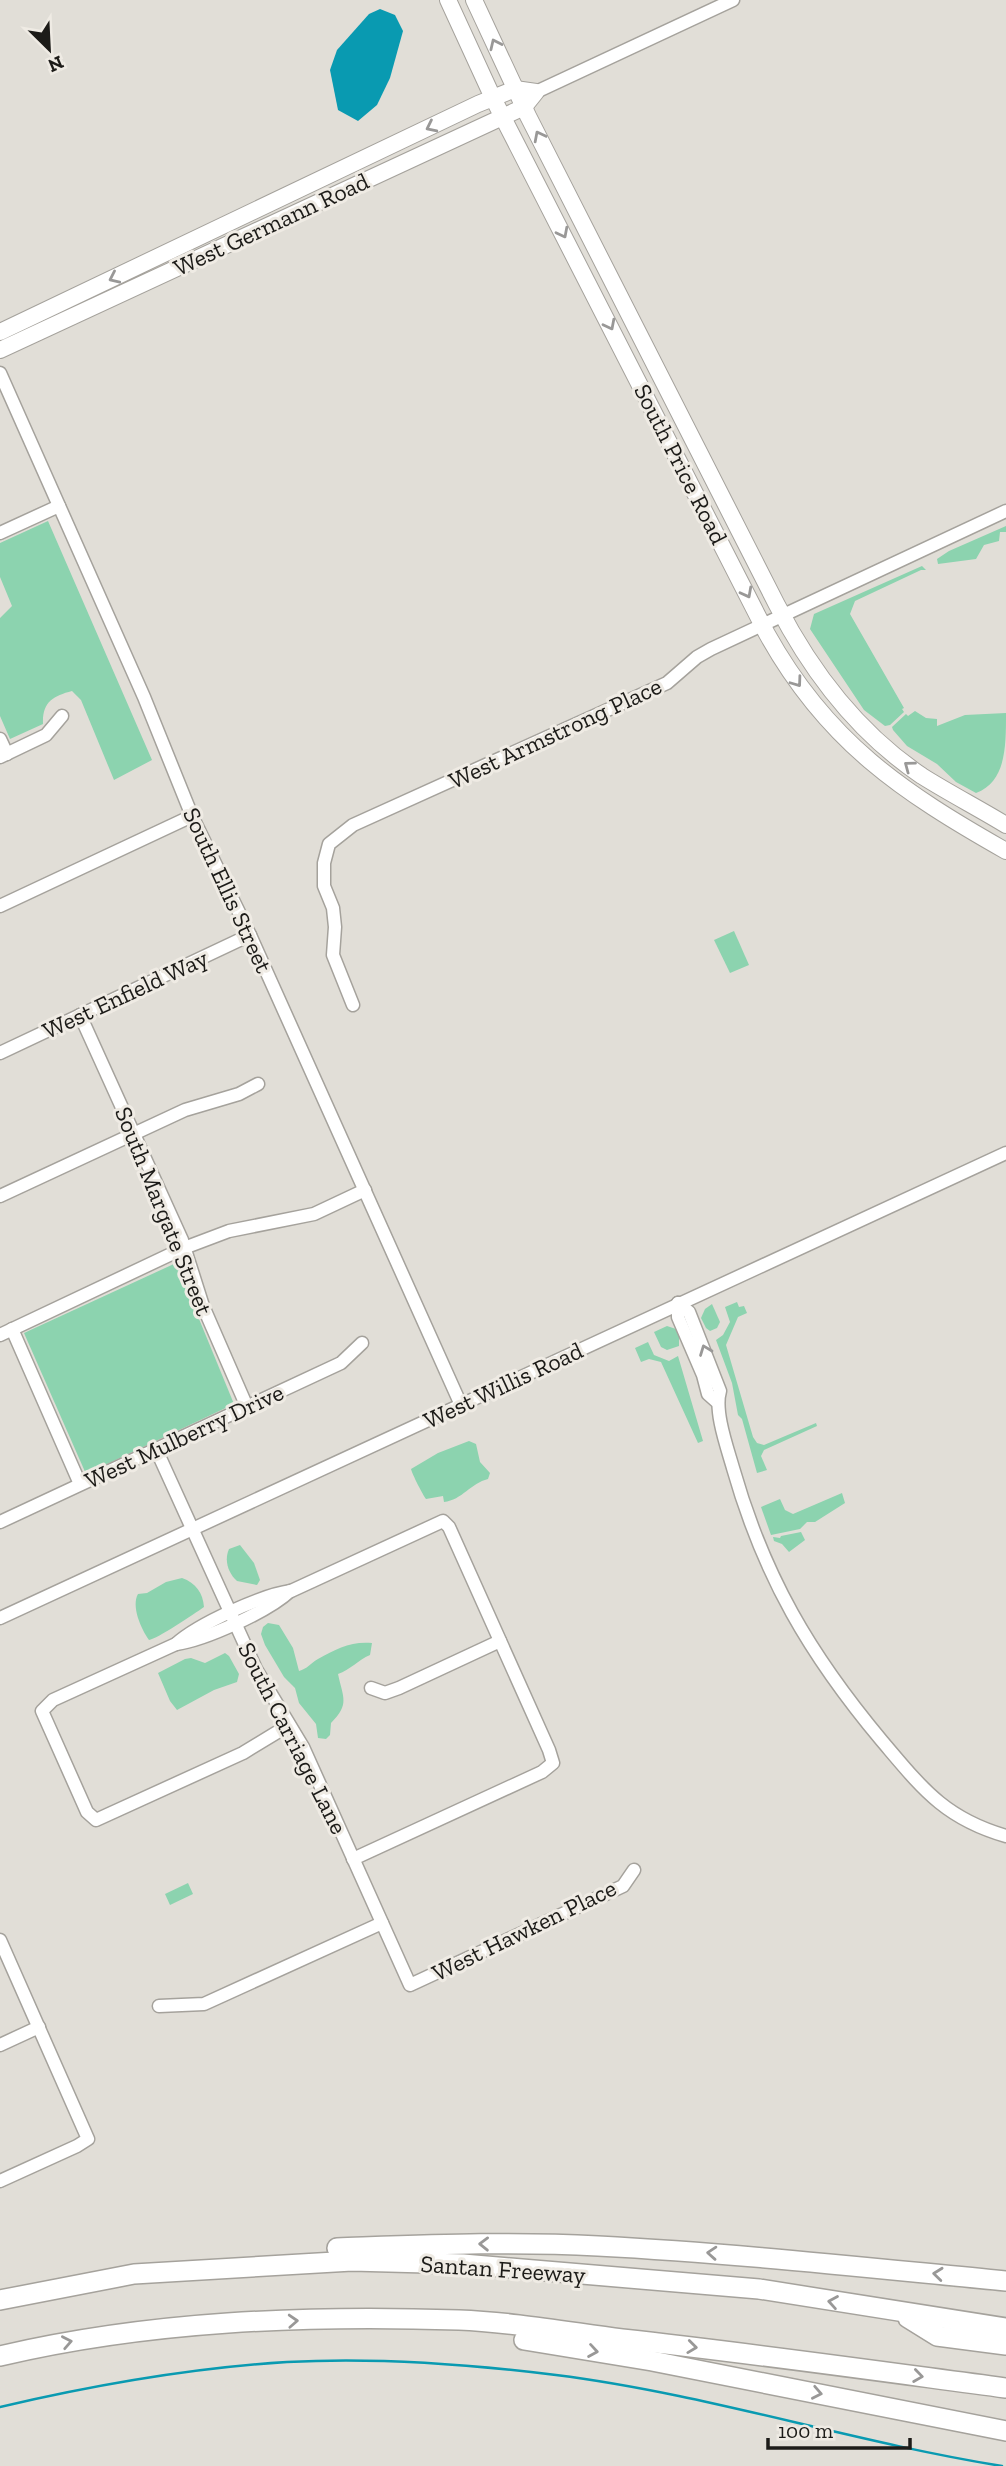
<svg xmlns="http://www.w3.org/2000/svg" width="1006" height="2466" font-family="'Zilla Slab',serif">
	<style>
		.green { fill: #8cd3af }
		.water { fill: #099ab1 }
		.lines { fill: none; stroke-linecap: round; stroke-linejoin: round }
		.stream { stroke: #099ab1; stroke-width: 2.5 }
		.minor-casing { stroke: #a5a29c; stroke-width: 15 }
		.major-casing { stroke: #a5a29c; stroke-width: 18 }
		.highway-casing { stroke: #a5a29c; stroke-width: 22 }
		.minor { stroke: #fff; stroke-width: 12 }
		.major { stroke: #fff; stroke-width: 16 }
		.highway { stroke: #fff; stroke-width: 19 }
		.oneway { stroke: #999897 }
		.labels { text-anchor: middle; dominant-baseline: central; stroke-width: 6; stroke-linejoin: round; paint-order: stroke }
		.street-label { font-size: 24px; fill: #1c1b18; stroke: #efebe4 }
	</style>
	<rect width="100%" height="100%" fill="#e1ded7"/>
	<g class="green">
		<path d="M48 521 152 760 114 780 81 700 72 691C53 696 42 702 43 724L10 739 0 716V618L12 606 0 577V543Z"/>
		<polygon points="1006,526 1006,532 1000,532 999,541 984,545 976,559 938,564 937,559 949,551"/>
		<polygon points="922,566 926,570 921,570 855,601 850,614 904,708 902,709 904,712 890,725 885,726 864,710 810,629 814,614"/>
		<path d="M915 711 926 718 937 719V726L965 715 1006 713C1006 747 1006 782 976 793L956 782 937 764 907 746 893 730 892 727 906 714 908 716Z"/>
		<polygon points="734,931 749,965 730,973 714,940"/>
		<polygon points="176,1263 234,1404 86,1474 24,1333"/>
		<polygon points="737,1302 739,1307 744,1306 747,1313 738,1317 726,1345 753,1437 757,1443 764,1445 816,1423 817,1426 764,1450 761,1456 767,1470 757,1473 742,1419 738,1415 732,1383 716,1340 723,1335 730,1322 725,1307"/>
		<polygon points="712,1304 720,1322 717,1328 710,1331 706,1328 701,1318 705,1309"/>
		<polygon points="667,1326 676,1329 679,1336 679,1346 667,1350 661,1347 654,1332"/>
		<polygon points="648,1342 654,1355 669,1361 678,1356 703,1441 698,1443 661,1362 649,1359 641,1362 635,1348"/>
		<path d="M469 1441 476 1444 480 1462 490 1473 488 1479C471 1483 462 1500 444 1502L443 1496 426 1499C423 1495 412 1474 411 1469L438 1453Z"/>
		<polygon points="842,1493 845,1503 815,1522 807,1522 800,1529 771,1535 761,1507 780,1499 785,1510 793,1514"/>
		<polygon points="801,1532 805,1540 789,1552 782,1544 774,1541 773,1537 780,1538 781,1536"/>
		<path d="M240 1545 254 1563 260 1580 257 1585 237 1581C228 1573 224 1560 229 1549Z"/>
		<path d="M182 1578C196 1583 203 1593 204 1607 194 1614 157 1639 149 1640 141 1629 131 1606 138 1594L147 1593 166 1582Z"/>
		<path d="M268 1623 279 1625 293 1648 299 1671C307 1669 311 1663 318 1659 336 1649 351 1641 372 1643L370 1655C358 1660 350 1670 338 1674 343 1698 350 1704 331 1723L330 1735 326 1739 318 1738 316 1724 299 1703 295 1688 284 1677 265 1645 261 1634 263 1627Z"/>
		<polygon points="225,1653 229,1656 239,1674 237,1682 214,1690 177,1710 170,1701 158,1673 185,1659 191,1658 205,1663"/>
		<polygon points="188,1883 193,1894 170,1905 165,1894"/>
	</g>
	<polygon class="water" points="380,9 395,15 403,31 390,78 377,105 358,121 338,110 330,70 337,50 369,14"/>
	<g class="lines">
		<path class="stream" d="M0 2407C94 2385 190 2368 287 2362 376 2357 468 2364 556 2375 707 2394 852 2442 1002 2466"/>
		<defs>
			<g id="minor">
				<polyline points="536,92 733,0"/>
				<polyline points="0,373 144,697 192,816 250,935 461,1405"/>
				<polyline points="0,533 59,506"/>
				<polyline points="0,739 7,754"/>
				<polyline points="0,757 46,735 62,716"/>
				<polyline points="0,906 192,816"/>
				<polyline points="353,1005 333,955 335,927 333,908 324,886 324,863 329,844 353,825 667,683 697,657 711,649 1006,511"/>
				<polyline points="80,1015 182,1240 203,1306 247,1407"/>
				<polyline points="0,1053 250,935"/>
				<polyline points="0,1196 185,1110 239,1094 258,1084"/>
				<path d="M678 1303 689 1312 720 1391C714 1411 727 1447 733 1468 764 1577 810 1655 882 1741 922 1788 944 1818 1006 1836"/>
				<polyline points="678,1303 678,1317 703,1375 708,1394 717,1402"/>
				<polyline points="12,1329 80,1484"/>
				<polyline points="0,1335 184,1248 229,1231 314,1214 365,1190"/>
				<polyline points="156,1449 256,1669 303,1747 410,1985 623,1886 634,1870"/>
				<polyline points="0,1522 341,1363 362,1343"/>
				<polyline points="0,1618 1006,1153"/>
				<path d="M176 1644C205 1640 269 1611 290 1591"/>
				<polyline points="371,1688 385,1693 399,1688 500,1641"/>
				<path d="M289 1725 243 1753 96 1820 87 1812 42 1711 53 1700 176 1644C198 1624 262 1595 291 1591L443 1521 449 1527 549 1750 553 1763 542 1772 353 1859"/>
				<polyline points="0,1940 88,2139 77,2146 0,2181"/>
				<polyline points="159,2006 204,2004 382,1923"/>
				<polyline points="0,2045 39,2027"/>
			</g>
			<g id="major">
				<path d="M448 0 493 98 767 634C827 742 902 792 1006 851"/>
				<path d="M474 0 528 116 777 605C812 673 858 733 922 776 949 793 978 808 1006 825"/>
				<polyline points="0,332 478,104 515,89 536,92 524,107 0,350"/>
			</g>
			<g id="highway">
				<path d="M337 2248C424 2245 511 2241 598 2246 734 2253 870 2268 1006 2281"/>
				<polyline points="0,2300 134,2274 352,2261 463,2264 759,2289 1006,2328"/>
				<polyline points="908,2318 937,2336 1006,2345"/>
				<polyline points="524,2340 652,2361 1006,2431"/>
				<path d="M0 2356C149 2321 306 2315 459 2320 513 2322 568 2332 622 2339 750 2353 878 2371 1006 2388"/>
			</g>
		</defs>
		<use href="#minor" class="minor-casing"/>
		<use href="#major" class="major-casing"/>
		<use href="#highway" class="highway-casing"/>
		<use href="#minor" class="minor"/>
		<use href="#major" class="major"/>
		<use href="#highway" class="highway"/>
	</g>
	<defs><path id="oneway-chevron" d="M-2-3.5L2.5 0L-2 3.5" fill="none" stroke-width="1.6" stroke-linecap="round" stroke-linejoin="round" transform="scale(1.75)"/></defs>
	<g class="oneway">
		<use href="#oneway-chevron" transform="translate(495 44) rotate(-115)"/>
		<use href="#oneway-chevron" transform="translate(431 127) rotate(154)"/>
		<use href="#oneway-chevron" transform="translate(539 136) rotate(-117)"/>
		<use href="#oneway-chevron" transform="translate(563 233) rotate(63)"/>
		<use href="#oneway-chevron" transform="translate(114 278) rotate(155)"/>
		<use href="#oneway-chevron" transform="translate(610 325) rotate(63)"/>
		<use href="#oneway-chevron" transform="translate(747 593) rotate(62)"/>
		<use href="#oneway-chevron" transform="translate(797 682) rotate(54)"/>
		<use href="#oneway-chevron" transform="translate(909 766) rotate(-143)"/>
		<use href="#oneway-chevron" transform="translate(705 1350) rotate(-111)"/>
		<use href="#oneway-chevron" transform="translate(484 2244) rotate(-179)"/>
		<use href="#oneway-chevron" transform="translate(712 2253) rotate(-176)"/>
		<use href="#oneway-chevron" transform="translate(938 2274) rotate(-174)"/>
		<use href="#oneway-chevron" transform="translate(833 2302) rotate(-170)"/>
		<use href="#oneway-chevron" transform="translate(293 2321) rotate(-3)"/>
		<use href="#oneway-chevron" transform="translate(67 2342) rotate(-11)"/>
		<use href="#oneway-chevron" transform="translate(692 2347) rotate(7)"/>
		<use href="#oneway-chevron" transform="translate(593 2351) rotate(9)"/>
		<use href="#oneway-chevron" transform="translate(918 2376) rotate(8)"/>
		<use href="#oneway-chevron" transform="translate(817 2393) rotate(11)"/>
	</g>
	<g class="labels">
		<g class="street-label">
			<text transform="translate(271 224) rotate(-25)">West Germann Road</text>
			<text transform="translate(681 464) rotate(63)">South Price Road</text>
			<text transform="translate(555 733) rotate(-25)">West Armstrong Place</text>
			<text transform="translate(228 890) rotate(65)">South Ellis Street</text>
			<text transform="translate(125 994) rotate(-25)">West Enfield Way</text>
			<text transform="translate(164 1211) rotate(68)">South Margate Street</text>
			<text transform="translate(503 1385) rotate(-25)">West Willis Road</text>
			<text transform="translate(184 1436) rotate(-25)">West Mulberry Drive</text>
			<text transform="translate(293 1738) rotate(63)">South Carriage Lane</text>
			<text transform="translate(524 1930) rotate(-26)">West Hawken Place</text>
			<text transform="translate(503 2269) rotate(4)">Santan Freeway</text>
		</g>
	</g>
	<g transform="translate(49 49) rotate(156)" stroke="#efebe4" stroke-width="5" paint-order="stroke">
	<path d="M0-5L12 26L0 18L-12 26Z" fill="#1c1b18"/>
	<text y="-10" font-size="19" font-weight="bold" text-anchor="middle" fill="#1c1b18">N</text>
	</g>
	<path d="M768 2438v10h142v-10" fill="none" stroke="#1c1b18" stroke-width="3.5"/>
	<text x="778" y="2438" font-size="21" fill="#1c1b18" stroke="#efebe4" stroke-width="5" paint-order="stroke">100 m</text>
</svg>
